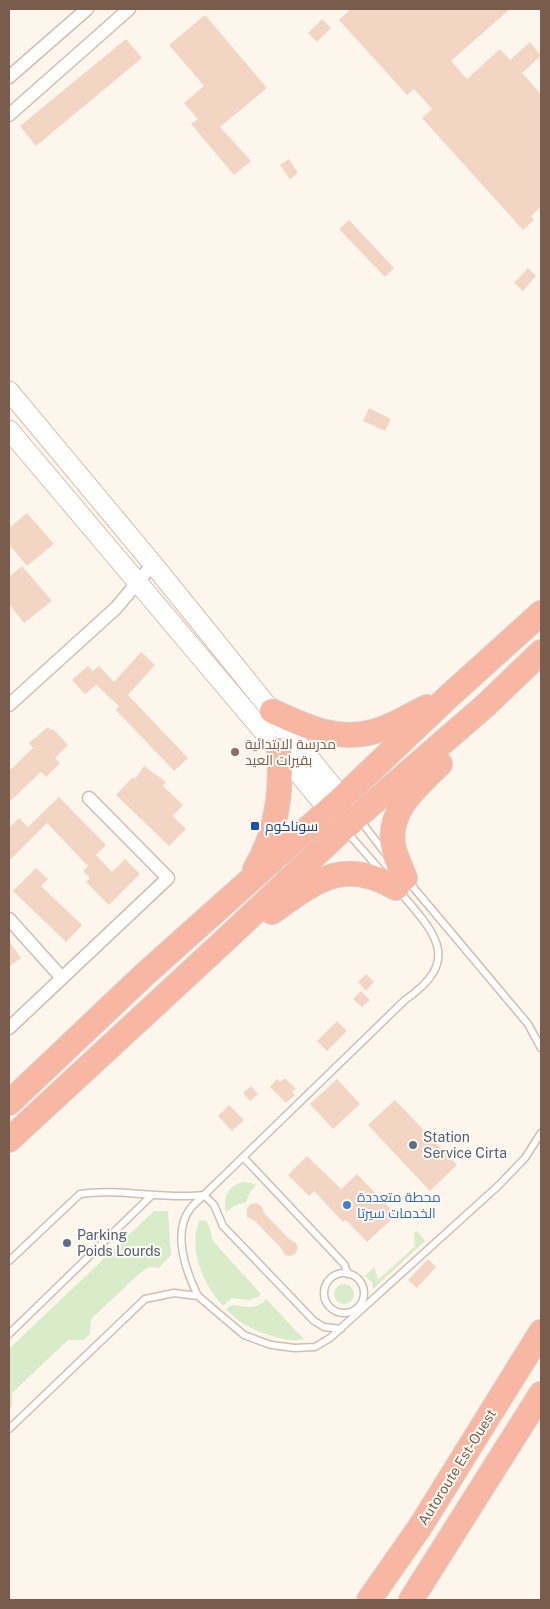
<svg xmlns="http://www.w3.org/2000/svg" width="550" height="1609" font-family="'Public Sans',Cairo,sans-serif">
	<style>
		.green { fill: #d8ecc9 }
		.building { fill: #f3d5c3 }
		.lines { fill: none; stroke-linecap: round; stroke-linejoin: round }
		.lane-casing { stroke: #d1beb0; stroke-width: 9 }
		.street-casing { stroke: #d1beb0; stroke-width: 15 }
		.secondary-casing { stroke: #d6c0b0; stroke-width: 21 }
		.highway-casing { stroke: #dad1cd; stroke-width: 26 }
		.lane { stroke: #fff; stroke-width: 6 }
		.street { stroke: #fff; stroke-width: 12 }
		.secondary { stroke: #fff; stroke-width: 19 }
		.highway { stroke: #f7b7a3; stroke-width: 24 }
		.education-dot { fill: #8d6e63; stroke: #fffaf3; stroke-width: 2 }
		.transit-dot { fill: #1a4fb4; stroke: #fffaf3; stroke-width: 2 }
		.service-dot { fill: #5c6f8a; stroke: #fffaf3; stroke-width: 2 }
		.shop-dot { fill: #3f7fe0; stroke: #fffaf3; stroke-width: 2 }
		.labels { text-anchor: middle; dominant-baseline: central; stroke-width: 4; stroke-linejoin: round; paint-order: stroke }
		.education-label { font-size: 14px; fill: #785e54; stroke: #fffaf3; text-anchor: start }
		.transit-label { font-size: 14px; fill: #164399; stroke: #fffaf3; text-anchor: start }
		.service-label { font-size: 14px; fill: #4e5e75; stroke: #fffaf3; text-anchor: start }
		.shop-label { font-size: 14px; fill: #366cbe; stroke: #fffaf3; text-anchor: start }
		.street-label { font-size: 14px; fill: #7a5c4d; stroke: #fffaf3 }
	</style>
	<rect width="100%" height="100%" fill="#fdf6ec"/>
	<g class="green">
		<path d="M245 1182 252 1183 256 1185 250 1192 246 1202 234 1206 226 1212C223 1197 228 1184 245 1182Z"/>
		<polygon points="154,1211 168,1211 171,1255 159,1268 149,1267 140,1273 91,1319 90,1334 83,1340 68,1340 12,1393 12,1406 9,1409 9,1349"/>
		<path d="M204 1220 207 1222 209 1226 213 1241 260 1293V1296L249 1300 232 1298 223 1306C203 1284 188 1251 199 1221Z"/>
		<polygon points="417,1231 425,1241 373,1289 372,1282 365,1276 374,1267 378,1280 415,1246 414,1233"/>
		<circle cx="344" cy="1294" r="10"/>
		<path d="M266 1299 304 1339C289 1345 250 1330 238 1320 234 1317 230 1313 226 1309L232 1305C245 1306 257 1311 266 1299Z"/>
	</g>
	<g class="building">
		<polygon points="351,9 510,9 451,61 467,79 500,49 510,60 530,42 541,56 522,73 541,94 541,207 531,216 534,220 523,230 422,118 432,109 414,89 407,95 339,20"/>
		<polygon points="205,15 267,88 220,127 251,161 234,175 191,124 198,119 184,103 204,86 169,45"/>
		<polygon points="322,19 331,28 317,42 308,33"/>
		<polygon points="126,39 142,58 36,146 20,126"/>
		<polygon points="289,159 298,173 290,179 280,165"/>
		<polygon points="349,220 394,268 385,277 339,229"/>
		<polygon points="528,268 536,276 523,291 514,283"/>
		<polygon points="369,408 391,419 385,431 363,421"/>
		<polygon points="27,513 54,544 27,566 9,544 9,528"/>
		<polygon points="22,566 52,601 24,623 9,604 9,577"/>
		<polygon points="141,652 155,665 128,695 188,758 174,771 116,710 119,706 96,685 85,694 72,680 88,666 93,671 99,666 114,682"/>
		<polygon points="48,727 51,730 53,729 68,745 55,758 60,763 46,777 41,772 9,802 9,771 33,748 29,743"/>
		<polygon points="144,766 166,782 163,786 183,805 173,816 186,829 169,846 116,795 133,777 135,779"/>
		<polygon points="59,797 106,845 96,855 112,872 125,859 140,874 109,905 86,882 90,878 83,871 88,866 47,823 9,861 9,828 19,818 28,827"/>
		<polygon points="36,868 48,879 41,886 82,925 66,942 13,891"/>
		<polygon points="9,941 21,958 9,967"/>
		<polygon points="366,974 374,982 366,991 358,982"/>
		<polygon points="361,991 370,1000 362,1007 353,999"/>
		<polygon points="337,1021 347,1031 327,1051 317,1041"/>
		<polygon points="285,1078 296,1089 292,1092 295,1095 286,1103 270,1087 277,1079 280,1082"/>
		<polygon points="337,1079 360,1104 333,1129 310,1104"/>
		<polygon points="251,1086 258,1094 250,1101 243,1093"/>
		<polygon points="395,1100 457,1165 430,1191 368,1125"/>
		<polygon points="229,1105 244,1120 232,1131 218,1116"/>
		<polygon points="307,1156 341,1189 357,1174 396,1215 367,1242 346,1220 343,1222 314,1191 309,1196 288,1175"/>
		<polygon points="257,1203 262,1207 264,1213 289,1239 296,1243 298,1248 295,1254 290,1256 285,1255 281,1248 255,1221 247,1217 247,1208 251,1204"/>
		<polygon points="428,1259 436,1267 417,1288 408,1280"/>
	</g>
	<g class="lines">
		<defs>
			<g id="lane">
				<polyline points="360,820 386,854"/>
				<polyline points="346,831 382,872"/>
				<polyline points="408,881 528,1024 541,1048"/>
				<polyline points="243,1157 344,1264 348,1274"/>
				<path d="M9 1261 80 1194C121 1188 163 1200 204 1195L405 1000C463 960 435 933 399 891"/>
				<circle cx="344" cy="1293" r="20"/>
				<path d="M198 1296C186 1272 172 1233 190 1209 194 1204 200 1199 204 1195L214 1205 223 1226 314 1321 324 1327 341 1329"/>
				<polyline points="9,1334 152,1195"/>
				<polyline points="9,1429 145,1299 174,1293 198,1296 244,1335 271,1345 295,1348 315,1347 330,1338 498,1186 525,1158 541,1133"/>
			</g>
			<g id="street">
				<polyline points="9,77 87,9"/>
				<polyline points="9,115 129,9"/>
				<polyline points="9,705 116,608 153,564"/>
				<polyline points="9,919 62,978 9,1028"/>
				<polyline points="62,978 168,878 89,798"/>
			</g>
			<g id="secondary">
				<polyline points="9,391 153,564 350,808"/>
				<polyline points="9,430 279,750 336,819"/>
			</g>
			<g id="highway">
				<path d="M272 711C308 728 342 744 382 729 398 723 412 714 427 707"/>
				<path d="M255 869C277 833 282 791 279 750"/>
				<path d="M405 878C401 867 395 856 393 845 388 809 418 786 440 764"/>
				<path d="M272 912C316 881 343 857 396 888"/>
				<polyline points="9,1103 144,975 342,798 447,698 541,613"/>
				<polyline points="9,1140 222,943 344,828 486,705 541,652"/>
				<polyline points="369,1600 420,1527 541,1332"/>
				<polyline points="411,1600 541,1394"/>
			</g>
		</defs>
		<use href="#lane" class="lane-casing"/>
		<use href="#street" class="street-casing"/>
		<use href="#secondary" class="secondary-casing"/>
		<use href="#highway" class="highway-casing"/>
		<use href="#lane" class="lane"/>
		<use href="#street" class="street"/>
		<use href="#secondary" class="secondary"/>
		<use href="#highway" class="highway"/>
	</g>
	<circle class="education-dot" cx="235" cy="752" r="5"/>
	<rect class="transit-dot" x="250" y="821" width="10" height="10" rx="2.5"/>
	<g class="service-dot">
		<circle cx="413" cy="1145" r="5"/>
		<circle cx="67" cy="1243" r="5"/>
	</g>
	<circle class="shop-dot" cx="347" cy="1205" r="5"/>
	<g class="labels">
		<g class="education-label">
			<text x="245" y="744">مدرسة الابتدائية<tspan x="245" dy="16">بقيرات العيد</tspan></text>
		</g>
		<g class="transit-label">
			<text x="265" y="826">سوناكوم</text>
		</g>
		<g class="service-label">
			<text x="423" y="1137">Station<tspan x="423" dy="16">Service Cirta</tspan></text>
			<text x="77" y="1235">Parking<tspan x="77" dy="16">Poids Lourds</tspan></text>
		</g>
		<g class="shop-label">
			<text x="357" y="1197">محطة متعددة<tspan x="357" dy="16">الخدمات سيرتا</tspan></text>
		</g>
		<g class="street-label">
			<text transform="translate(457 1467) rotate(-58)">Autoroute Est-Ouest</text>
		</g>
	</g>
	<rect width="550" height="1609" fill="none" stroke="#7a5c4d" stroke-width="20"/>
</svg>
